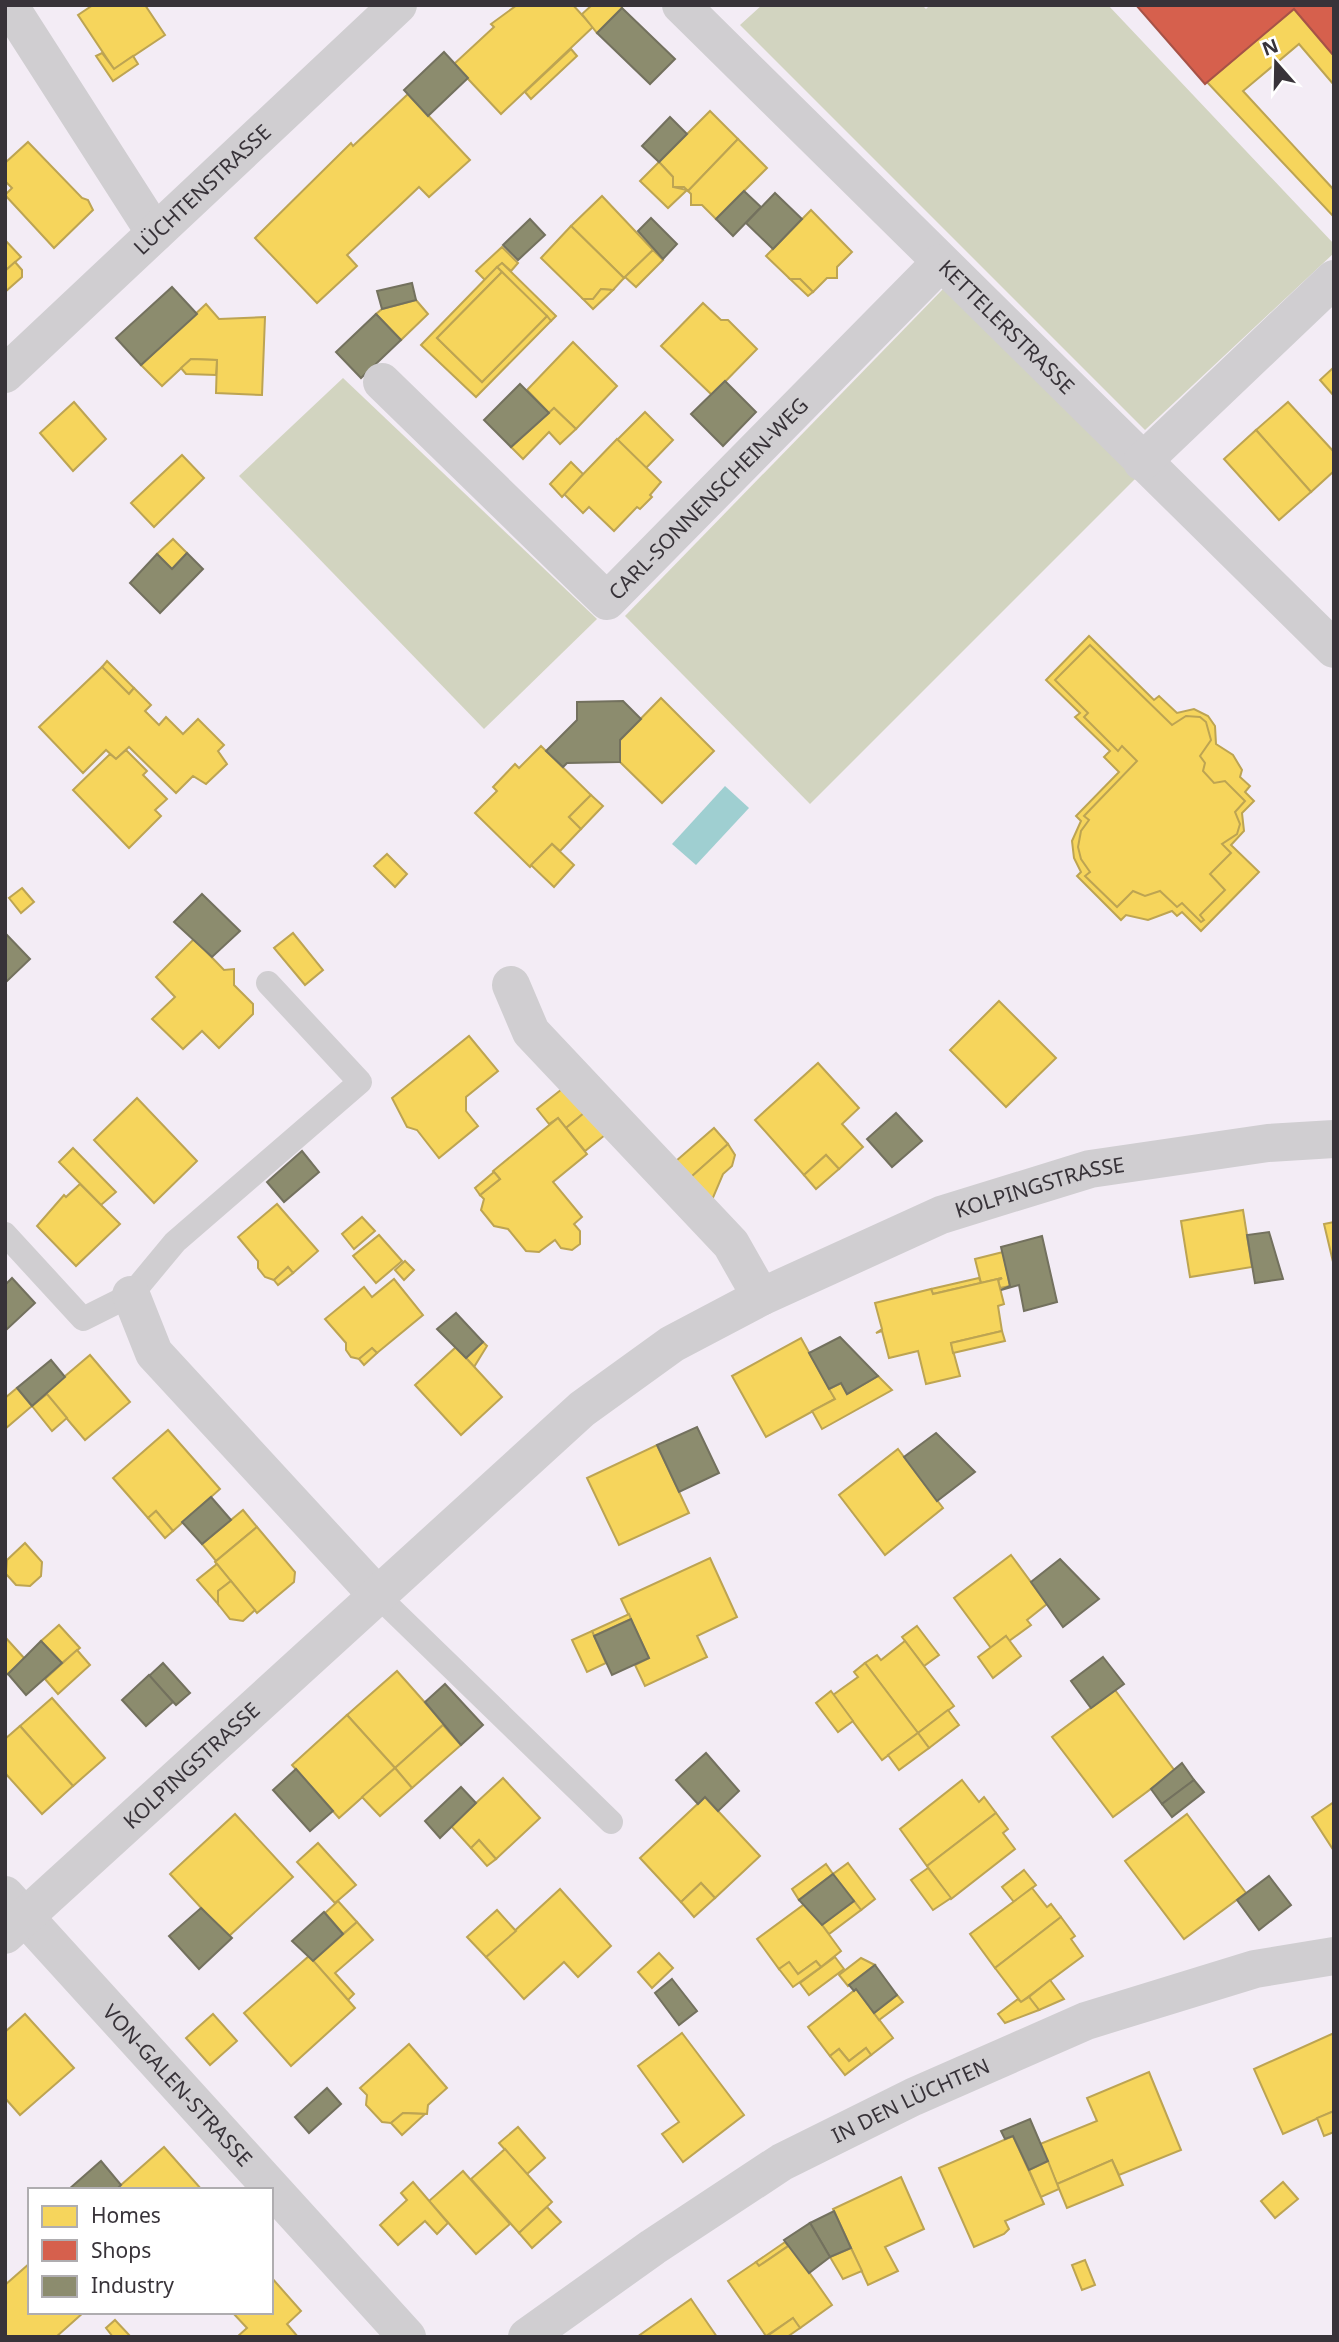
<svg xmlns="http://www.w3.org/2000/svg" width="1339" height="2342" font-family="'Noto Sans',sans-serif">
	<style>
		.green { fill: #d2d4c0 }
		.water { fill: #9fcfd1 }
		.homes { fill: #f6d55c; stroke: #bda452; stroke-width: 2 }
		.shops { fill: #d6604d; stroke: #a75247; stroke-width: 2 }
		.industry { fill: #8c8c6e; stroke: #73715e; stroke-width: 2 }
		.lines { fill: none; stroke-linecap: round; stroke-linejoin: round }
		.lane { stroke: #d0ced1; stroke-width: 24 }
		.street { stroke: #d0ced1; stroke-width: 38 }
		.labels { text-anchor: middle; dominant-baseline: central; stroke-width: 7; stroke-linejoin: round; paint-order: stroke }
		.street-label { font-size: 21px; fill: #383339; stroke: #fff }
	</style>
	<rect width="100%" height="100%" fill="#f3ecf5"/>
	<g class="green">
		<polygon points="762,5 922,5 926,9 930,5 1108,5 1334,244 1334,253 1145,430 740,25"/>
		<polygon points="944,288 1136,478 810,804 625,616"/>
		<polygon points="343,378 597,619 484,729 239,476"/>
	</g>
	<polygon class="water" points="725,786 749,808 696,865 672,844"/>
	<g class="homes">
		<polygon points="93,5 145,5 165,35 114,69 78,15"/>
		<polygon points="517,5 573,5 593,27 501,114 454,64 494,27 491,24"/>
		<polygon points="592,5 620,5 622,8 597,33 582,14"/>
		<polygon points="1294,9 1334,56 1334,85 1299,44 1243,91 1334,190 1334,217 1207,82"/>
		<polygon points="571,49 577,56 531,99 525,92"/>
		<polygon points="102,53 114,69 133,56 138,64 113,81 96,56"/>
		<polygon points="408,94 470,160 429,197 419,187 399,206 347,255 357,266 317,303 255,238 351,143 353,146"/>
		<polygon points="710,111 738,139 688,191 684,187 673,187 673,177 659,162"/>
		<polygon points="738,139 767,168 716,219 702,205 691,205 691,194 688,191"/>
		<polygon points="28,142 82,198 88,200 93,210 54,248 5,195 12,188 5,181 5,163"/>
		<polygon points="659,162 673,177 673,187 687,190 668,208 640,181"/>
		<polygon points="602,196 653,250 624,278 571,226"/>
		<polygon points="811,210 852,252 837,267 837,278 827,278 813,292 800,279 790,279 766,256"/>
		<polygon points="571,226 624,278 613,290 601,289 593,299 583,299 541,258"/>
		<polygon points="5,240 21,257 5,271"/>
		<polygon points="502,247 518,263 511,271 502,263 485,280 476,271"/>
		<polygon points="653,250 663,260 636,287 625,277"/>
		<polygon points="15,262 22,270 22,277 5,292 5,271"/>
		<polygon points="502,263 556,316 551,321 497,267"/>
		<polygon points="497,267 502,272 437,338 482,382 547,316 551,321 476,397 421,345"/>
		<polygon points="502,272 547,316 482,382 437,338"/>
		<polygon points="790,279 800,279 813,292 808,296"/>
		<polygon points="601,289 613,290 593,309 583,299 593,299"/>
		<polygon points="416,300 428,314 401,340 376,314 382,309"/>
		<polygon points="703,303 721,320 728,320 757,349 712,395 661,346"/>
		<polygon points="206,304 219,319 265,317 262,395 216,393 217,360 191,359 162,386 141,365"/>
		<polygon points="573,342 617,386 576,429 554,408 549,413 527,390"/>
		<polygon points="191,359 217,360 216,375 186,374 181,368"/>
		<polygon points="1334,367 1334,396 1320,380"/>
		<polygon points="74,402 106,439 73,471 40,433"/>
		<polygon points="1288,402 1334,452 1334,471 1311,492 1256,430"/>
		<polygon points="554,408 576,429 560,444 549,432 523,459 511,447"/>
		<polygon points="645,412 673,440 646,468 617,440"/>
		<polygon points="1256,430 1311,492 1279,520 1224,459"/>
		<polygon points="617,439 661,482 650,495 652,497 640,509 637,507 614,531 589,507 583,513 564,494"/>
		<polygon points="182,455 204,478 154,527 131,503"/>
		<polygon points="571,462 583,474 562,497 550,484"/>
		<polygon points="173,539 187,553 172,569 157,554"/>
		<polygon points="1089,636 1154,700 1159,696 1177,713 1194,709 1208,716 1215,726 1216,744 1233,755 1242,770 1240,777 1250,786 1245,792 1254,801 1242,813 1244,831 1231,845 1259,872 1201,931 1182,912 1177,916 1172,911 1148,920 1126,915 1121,920 1077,876 1081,872 1074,858 1072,841 1081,821 1076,816 1119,772 1104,757 1110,751 1075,717 1080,713 1046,680"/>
		<polygon points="1090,645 1172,725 1186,716 1200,717 1206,722 1211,740 1200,756 1205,763 1203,771 1214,783 1225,781 1245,801 1235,812 1240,824 1237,834 1222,844 1231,853 1210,874 1225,890 1200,915 1204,920 1201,922 1182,903 1177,907 1160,891 1145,896 1133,891 1117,907 1085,876 1090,872 1081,859 1078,847 1081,831 1089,820 1084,816 1137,761 1122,746 1118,751 1084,717 1088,713 1055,680"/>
		<polygon points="107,661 134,688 129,694 102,667"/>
		<polygon points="102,667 129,694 134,688 151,705 145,711 159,725 166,717 183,734 198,719 224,745 218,751 227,764 206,784 193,776 176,793 129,747 116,759 106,750 83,773 39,727"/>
		<polygon points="661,698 714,751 662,803 620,762 620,740"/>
		<polygon points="541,746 591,795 569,817 581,829 560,851 552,844 530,867 475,813 497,791 493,787 515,764 519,768"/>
		<polygon points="126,750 147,771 143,775 167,799 155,810 161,816 129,848 73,790 110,754 116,759"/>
		<polygon points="591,795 603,806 581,829 569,817"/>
		<polygon points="552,844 574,865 554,887 531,865"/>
		<polygon points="387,854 407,874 395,887 374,866"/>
		<polygon points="22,888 34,902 21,913 9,898"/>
		<polygon points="293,933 323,970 305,985 274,948"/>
		<polygon points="194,939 224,970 234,969 234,985 253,1004 253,1014 219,1048 202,1031 183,1049 152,1019 175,997 156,977"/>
		<polygon points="999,1001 1056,1058 1006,1107 950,1050"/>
		<polygon points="469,1036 498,1071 466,1097 466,1111 478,1126 439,1158 417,1130 407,1127 392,1098"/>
		<polygon points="818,1063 859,1108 842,1124 863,1147 839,1169 826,1155 804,1175 755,1120"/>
		<polygon points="562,1089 584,1113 566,1128 558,1118 549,1124 537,1109"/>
		<polygon points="137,1098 197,1161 154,1203 94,1140"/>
		<polygon points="584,1113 605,1135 585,1151 566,1128"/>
		<polygon points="558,1118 587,1154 553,1182 582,1217 574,1224 580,1231 580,1244 572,1250 561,1248 555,1240 539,1252 526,1251 508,1229 494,1226 481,1210 484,1199 480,1195 500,1179 493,1171"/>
		<polygon points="714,1128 728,1144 691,1177 676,1161"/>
		<polygon points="728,1144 735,1155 732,1166 723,1174 712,1200 691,1177"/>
		<polygon points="73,1148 116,1192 101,1205 59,1162"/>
		<polygon points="826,1155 839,1169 816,1189 804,1175"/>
		<polygon points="494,1172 500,1179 480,1195 475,1188"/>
		<polygon points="80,1184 120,1224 76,1266 37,1226 64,1195 66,1197"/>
		<polygon points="277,1204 318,1251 293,1273 288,1267 274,1280 265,1277 258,1268 258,1261 238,1237"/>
		<polygon points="1243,1210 1252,1267 1190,1277 1181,1221"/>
		<polygon points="362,1217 375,1231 354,1249 342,1234"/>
		<polygon points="1334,1222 1334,1266 1324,1224"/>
		<polygon points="379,1235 402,1261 376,1283 353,1256"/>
		<polygon points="1003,1252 1010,1286 1000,1288 998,1280 1002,1278 981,1283 975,1259"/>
		<polygon points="405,1261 414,1270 404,1280 395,1270"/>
		<polygon points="288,1267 293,1273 278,1285 274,1280"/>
		<polygon points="979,1278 981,1283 933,1294 931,1289"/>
		<polygon points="1002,1278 998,1280 1004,1304 998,1306 1002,1331 951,1343 960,1376 926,1384 918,1351 889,1358 882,1331 876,1333 882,1329 875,1303 931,1289 933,1294"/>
		<polygon points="394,1279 423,1315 377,1353 372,1348 359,1359 351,1357 346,1350 346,1343 325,1319 364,1287 372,1297"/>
		<polygon points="1002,1331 1005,1341 953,1353 951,1343"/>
		<polygon points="801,1338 835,1399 766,1437 732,1376"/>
		<polygon points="483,1342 487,1346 474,1367 466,1358"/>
		<polygon points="456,1347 502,1397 461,1435 415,1385"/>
		<polygon points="372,1348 377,1353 364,1365 359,1359"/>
		<polygon points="90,1355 130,1402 85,1440 45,1393"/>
		<polygon points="878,1376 892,1390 822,1429 812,1411 835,1399 829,1389 841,1383 847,1394"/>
		<polygon points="17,1388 32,1406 5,1429 5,1398"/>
		<polygon points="47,1394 67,1418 52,1431 32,1406"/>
		<polygon points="168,1430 220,1489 173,1531 156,1511 148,1518 113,1478"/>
		<polygon points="657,1445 689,1513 619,1545 587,1478"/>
		<polygon points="898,1449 943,1508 885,1555 839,1495"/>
		<polygon points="243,1510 257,1527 216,1561 202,1544"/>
		<polygon points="156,1511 173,1531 165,1538 148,1518"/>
		<polygon points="257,1527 295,1572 294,1582 257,1613 215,1562"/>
		<polygon points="25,1543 42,1562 41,1576 30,1586 16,1585 6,1574 7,1560"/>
		<polygon points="1011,1555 1047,1604 1027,1620 1031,1625 1009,1641 1006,1636 991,1648 954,1598"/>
		<polygon points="710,1558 737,1617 697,1636 707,1657 645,1686 635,1665 649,1658 621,1599"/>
		<polygon points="217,1564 231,1581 218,1591 218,1604 197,1580"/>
		<polygon points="231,1581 255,1610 243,1621 230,1619 218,1604 218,1591"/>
		<polygon points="629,1614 631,1619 594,1636 592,1631"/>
		<polygon points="59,1625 80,1648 62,1663 41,1641"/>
		<polygon points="917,1626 939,1655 924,1666 902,1637"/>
		<polygon points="592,1631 606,1663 587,1672 572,1640"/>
		<polygon points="1006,1636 1021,1656 993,1678 978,1657"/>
		<polygon points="5,1637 25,1659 5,1676"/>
		<polygon points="905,1641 954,1706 918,1733 865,1663 877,1655 881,1660"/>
		<polygon points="77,1650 90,1665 58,1694 45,1679"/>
		<polygon points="865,1663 918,1733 882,1760 833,1695 858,1677 854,1672"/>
		<polygon points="397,1671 444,1724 395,1768 347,1715"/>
		<polygon points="1115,1690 1175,1771 1113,1817 1052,1737"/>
		<polygon points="831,1691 853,1721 838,1732 816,1703"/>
		<polygon points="52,1698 105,1758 73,1786 20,1726"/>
		<polygon points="948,1710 959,1725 929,1748 918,1733"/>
		<polygon points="347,1715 395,1768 339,1818 292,1765"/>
		<polygon points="443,1725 461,1745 412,1788 395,1768"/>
		<polygon points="20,1726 73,1786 42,1814 5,1773 5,1739"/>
		<polygon points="918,1733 929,1748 899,1770 888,1755"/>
		<polygon points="395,1768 412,1788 380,1816 362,1797"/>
		<polygon points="503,1778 540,1818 496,1859 479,1840 471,1848 451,1826"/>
		<polygon points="962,1780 979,1802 984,1797 996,1813 927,1866 900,1829"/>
		<polygon points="705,1797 760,1856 715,1898 701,1883 681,1902 640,1858"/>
		<polygon points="1334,1802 1334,1851 1312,1817"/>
		<polygon points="996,1813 1008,1829 1003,1833 1015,1849 951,1899 927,1866"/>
		<polygon points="235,1814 293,1877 228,1937 170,1874"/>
		<polygon points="1187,1814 1246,1893 1184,1939 1125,1861"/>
		<polygon points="479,1840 496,1859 487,1866 471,1848"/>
		<polygon points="318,1843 356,1885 335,1903 297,1862"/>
		<polygon points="848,1863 875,1899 861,1910 833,1874"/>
		<polygon points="826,1864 833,1874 799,1900 792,1889"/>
		<polygon points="928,1868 951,1898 933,1910 911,1880"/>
		<polygon points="1024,1870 1036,1885 1014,1902 1002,1887"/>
		<polygon points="701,1883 715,1898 694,1917 681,1902"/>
		<polygon points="1032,1888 1047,1907 1051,1904 1061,1917 995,1968 970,1934"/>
		<polygon points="560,1889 611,1946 578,1977 564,1962 524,1999 486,1957"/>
		<polygon points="338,1901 357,1922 343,1934 325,1913"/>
		<polygon points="854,1901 861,1910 829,1934 822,1925"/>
		<polygon points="806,1903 841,1951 821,1967 816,1961 798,1974 789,1962 779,1969 757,1939"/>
		<polygon points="497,1910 516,1931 486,1957 467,1937"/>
		<polygon points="1061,1917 1075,1936 1071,1939 1083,1956 1021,2002 995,1968"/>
		<polygon points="357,1922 373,1940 335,1973 354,1994 348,2000 313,1961"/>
		<polygon points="659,1953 673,1968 652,1988 638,1972"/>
		<polygon points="309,1956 355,2008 291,2066 244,2013"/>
		<polygon points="835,1957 844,1969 809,1995 800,1983"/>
		<polygon points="861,1958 875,1965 848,1986 839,1975"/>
		<polygon points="816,1961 821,1967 793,1987 779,1969 789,1962 798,1974"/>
		<polygon points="1050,1980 1064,1999 1039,2010 1029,1997"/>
		<polygon points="856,1989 893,2038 871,2055 866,2048 849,2061 839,2049 830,2056 808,2027"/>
		<polygon points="897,1995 903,2002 879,2020 874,2013"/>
		<polygon points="1029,1997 1039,2010 1005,2023 998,2014 1018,1999 1021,2002"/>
		<polygon points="25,2014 74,2068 20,2115 5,2098 5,2032"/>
		<polygon points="213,2014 237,2041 210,2065 186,2038"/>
		<polygon points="682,2033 744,2115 683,2162 662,2134 679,2122 638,2066"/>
		<polygon points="1334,2033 1334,2111 1283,2134 1254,2069"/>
		<polygon points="409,2044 447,2088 428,2105 427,2114 403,2113 391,2123 382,2122 366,2105 367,2095 360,2088"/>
		<polygon points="866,2048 871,2055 845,2075 830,2056 839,2049 849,2061"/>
		<polygon points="1149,2072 1181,2150 1119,2175 1112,2160 1057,2184 1040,2144 1097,2121 1087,2098"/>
		<polygon points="1334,2111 1334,2132 1324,2136 1317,2118"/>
		<polygon points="403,2113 425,2114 402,2135 391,2123"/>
		<polygon points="518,2127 545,2158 527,2174 499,2143"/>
		<polygon points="1013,2136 1044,2204 1005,2221 1009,2229 1004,2234 974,2247 939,2168"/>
		<polygon points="164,2147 202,2190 116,2190 121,2185"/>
		<polygon points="505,2149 552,2202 519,2233 471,2179"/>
		<polygon points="1112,2160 1123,2185 1067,2208 1057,2184"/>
		<polygon points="1048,2161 1059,2189 1041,2197 1029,2170"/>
		<polygon points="463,2171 510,2224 476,2254 429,2201"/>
		<polygon points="901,2177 924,2229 885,2247 898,2271 868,2285 833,2209"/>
		<polygon points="413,2182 448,2223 437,2234 425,2221 398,2245 380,2225 407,2200 401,2193"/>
		<polygon points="1283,2182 1298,2199 1275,2218 1261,2201"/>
		<polygon points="547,2207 561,2222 532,2248 519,2233"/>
		<polygon points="785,2242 788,2246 759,2266 756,2262"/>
		<polygon points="790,2245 832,2305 800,2328 793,2318 766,2336 728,2281 756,2262 759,2266"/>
		<polygon points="851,2248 862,2271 843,2279 830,2257"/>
		<polygon points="1085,2260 1095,2285 1082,2290 1072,2265"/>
		<polygon points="30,2263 30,2312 84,2312 56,2337 5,2337 5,2285"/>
		<polygon points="271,2277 301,2311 287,2324 298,2337 237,2337 247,2328 232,2312 271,2312"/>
		<polygon points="691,2299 717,2337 637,2337"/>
		<polygon points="793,2318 800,2328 787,2337 766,2337"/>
		<polygon points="115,2320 131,2337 113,2337 106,2328"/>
	</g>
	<polygon class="shops" points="1136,5 1334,5 1334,56 1294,9 1205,84"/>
	<g class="industry">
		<polygon points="622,8 675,59 650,84 597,33"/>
		<polygon points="444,52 468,78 428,116 404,90"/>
		<polygon points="670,117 687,134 659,162 642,146"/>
		<polygon points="744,191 761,207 733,236 716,219"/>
		<polygon points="775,193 802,219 773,249 746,223"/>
		<polygon points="651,218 677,244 663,259 638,231"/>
		<polygon points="530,219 545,235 518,260 503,245"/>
		<polygon points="412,283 416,300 382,309 377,291"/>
		<polygon points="172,287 197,314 141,365 116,338"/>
		<polygon points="376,314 401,340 361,378 336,352"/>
		<polygon points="725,381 756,412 723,446 691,414"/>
		<polygon points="520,384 549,413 511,447 484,420"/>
		<polygon points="187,553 203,569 160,613 130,583 157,554 172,569"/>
		<polygon points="623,701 641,719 620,740 620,762 567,763 563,767 546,751 577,720 577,702"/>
		<polygon points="202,894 240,931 212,957 174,922"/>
		<polygon points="6,934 30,959 5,983 5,935"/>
		<polygon points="896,1113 922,1141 892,1167 867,1139"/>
		<polygon points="302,1151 319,1172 284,1202 267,1182"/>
		<polygon points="1269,1232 1283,1279 1255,1283 1247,1235"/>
		<polygon points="1042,1236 1057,1302 1024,1311 1019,1285 1001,1290 1010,1286 1001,1247"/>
		<polygon points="12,1278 35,1303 5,1331 5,1285"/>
		<polygon points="456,1313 483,1342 466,1358 437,1329"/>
		<polygon points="840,1337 878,1376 847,1394 841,1383 829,1389 809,1353"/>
		<polygon points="51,1360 65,1377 32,1406 17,1388"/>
		<polygon points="697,1427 719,1473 679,1492 657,1445"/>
		<polygon points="936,1433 975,1472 937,1501 904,1457"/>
		<polygon points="211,1497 231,1520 202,1544 182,1522"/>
		<polygon points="1060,1559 1099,1599 1063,1627 1031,1582"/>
		<polygon points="631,1619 649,1658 612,1675 594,1636"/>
		<polygon points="41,1641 62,1663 26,1695 8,1674"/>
		<polygon points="1103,1657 1124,1684 1091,1708 1071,1681"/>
		<polygon points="163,1663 190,1693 176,1705 149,1676"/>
		<polygon points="149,1675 173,1702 146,1726 122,1700"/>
		<polygon points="445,1684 483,1725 461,1745 425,1702"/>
		<polygon points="706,1753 739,1791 718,1811 705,1797 698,1804 676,1780"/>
		<polygon points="1182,1763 1194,1780 1162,1804 1151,1789"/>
		<polygon points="296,1769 333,1811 310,1831 273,1790"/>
		<polygon points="1194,1780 1204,1792 1172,1817 1162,1804"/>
		<polygon points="461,1787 476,1803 440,1838 425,1821"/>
		<polygon points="833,1874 854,1901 822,1925 799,1900"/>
		<polygon points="1269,1876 1291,1905 1259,1930 1237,1900"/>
		<polygon points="201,1908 232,1938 199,1969 169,1936"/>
		<polygon points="324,1912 343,1934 313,1961 292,1941"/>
		<polygon points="875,1965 897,1995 874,2013 856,1989 854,1991 849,1985"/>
		<polygon points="672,1979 697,2011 679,2025 655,1993"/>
		<polygon points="327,2088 341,2104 309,2133 295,2117"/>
		<polygon points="1030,2119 1048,2161 1029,2170 1013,2136 1005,2139 1001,2131"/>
		<polygon points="101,2161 121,2185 116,2190 68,2190"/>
		<polygon points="834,2211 851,2248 830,2257 810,2223"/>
		<polygon points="810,2223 830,2257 809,2273 784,2240"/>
	</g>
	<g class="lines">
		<g class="lane">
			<polyline points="5,1234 83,1319 131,1295 175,1242 360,1082 268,983"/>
			<polyline points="378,1596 611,1822"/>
		</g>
		<g class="street">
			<polyline points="9,5 155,233"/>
			<path id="s1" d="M681 5 1334 649"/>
			<path id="s2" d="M5 374 398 5"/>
			<path id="s3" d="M382 382 607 601 940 263"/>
			<polyline points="1142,462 1334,279"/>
			<polyline points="511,985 531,1032 731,1244 761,1297"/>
			<polyline points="131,1295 154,1353 378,1596"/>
			<path id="s4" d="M5 1895 407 2337"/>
			<path id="s5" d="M5 1935 582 1409 672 1344 761 1297 941 1215 1090 1169 1268 1143 1334 1139"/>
			<path id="s6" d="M527 2337 653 2247 782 2162 913 2097 1086 2021 1255 1969 1334 1956"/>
		</g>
	</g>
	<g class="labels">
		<g class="street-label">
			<text stroke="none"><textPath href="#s2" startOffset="270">LÜCHTENSTRASSE</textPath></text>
			<text stroke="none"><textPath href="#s1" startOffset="458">KETTELERSTRASSE</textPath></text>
			<text stroke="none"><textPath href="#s3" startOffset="458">CARL-SONNENSCHEIN-WEG</textPath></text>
			<text stroke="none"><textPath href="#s5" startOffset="1293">KOLPINGSTRASSE</textPath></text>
			<text stroke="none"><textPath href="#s5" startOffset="252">KOLPINGSTRASSE</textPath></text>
			<text stroke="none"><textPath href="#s4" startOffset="257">VON-GALEN-STRASSE</textPath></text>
			<text stroke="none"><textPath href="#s6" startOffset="452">IN DEN LÜCHTEN</textPath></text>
		</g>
	</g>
	<rect width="1339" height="2342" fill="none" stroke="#383339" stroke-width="14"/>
	<rect x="28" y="2188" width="245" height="126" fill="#ffffff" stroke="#afadb0" stroke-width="2"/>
	<rect x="42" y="2206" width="35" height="21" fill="#f6d55c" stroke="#afadb0" stroke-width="2"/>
	<text x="91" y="2223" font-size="21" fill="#383339">Homes</text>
	<rect x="42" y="2240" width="35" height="21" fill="#d6604d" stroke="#afadb0" stroke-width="2"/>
	<text x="91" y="2258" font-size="21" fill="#383339">Shops</text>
	<rect x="42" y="2276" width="35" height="21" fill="#8c8c6e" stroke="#afadb0" stroke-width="2"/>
	<text x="91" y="2293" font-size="21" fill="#383339">Industry</text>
	<g transform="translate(1276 63) rotate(340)" stroke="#ffffff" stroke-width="5" paint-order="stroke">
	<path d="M0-5L12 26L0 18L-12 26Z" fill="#383339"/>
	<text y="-10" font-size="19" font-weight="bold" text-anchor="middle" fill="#383339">N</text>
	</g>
</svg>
